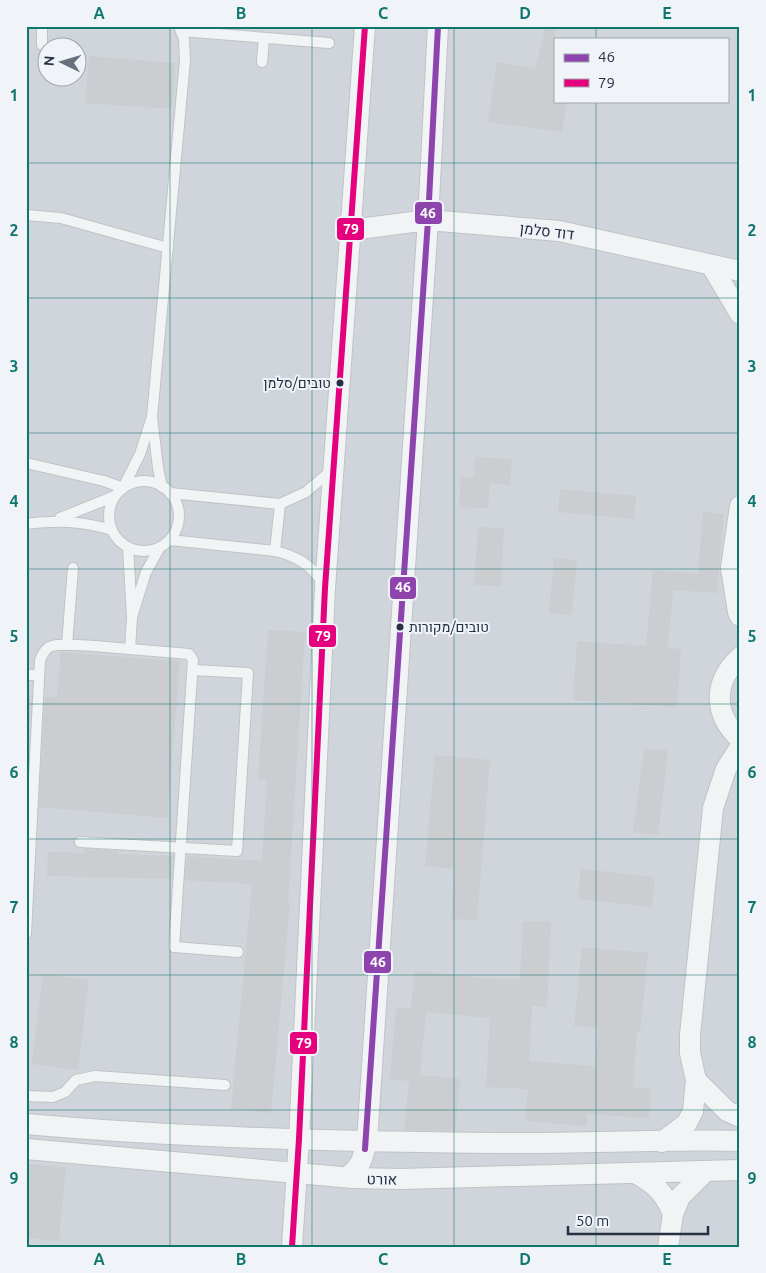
<svg xmlns="http://www.w3.org/2000/svg" width="766" height="1273" font-family="Ubuntu,Heebo,sans-serif">
	<style>
		.built { fill: #d0d4db; fill-rule: evenodd }
		.building { fill: #cbcdd0 }
		.lines { fill: none; stroke-linecap: round; stroke-linejoin: round }
		.service-casing { stroke: #c0c3c6; stroke-width: 12 }
		.minor-casing { stroke: #c0c3c6; stroke-width: 22 }
		.service { stroke: #f2f3f4; stroke-width: 10 }
		.minor { stroke: #f2f3f4; stroke-width: 20 }
		.bus-1-casing { stroke: #f0f3f7; stroke-width: 10 }
		.bus-2-casing { stroke: #f0f3f7; stroke-width: 10 }
		.bus-1 { stroke: #8e44ad; stroke-width: 6 }
		.bus-2 { stroke: #e5007d; stroke-width: 6 }
		.grid { fill: none; stroke: #0f766e; stroke-width: 1; stroke-opacity: 0.55 }
		.bus-dot { fill: #273043; stroke: #f0f3f7; stroke-width: 2 }
		.labels { text-anchor: middle; dominant-baseline: central; stroke-width: 4; stroke-linejoin: round; paint-order: stroke }
		.bus-label { font-size: 14px; fill: #273043; stroke: #f0f3f7; text-anchor: end }
		.street-label { font-size: 15px; fill: #273043; stroke: #f0f3f7 }
		.line-badge { stroke: #f0f3f7; stroke-width: 2 }
		.badge-label { font-size: 14px; text-anchor: middle; font-weight: bold; fill: #fff }
		.neatline { fill: none; stroke: #0f766e; stroke-width: 2 }
		.grid-label { font-size: 16px; text-anchor: middle; font-weight: bold; fill: #0f766e }
	</style>
	<rect width="100%" height="100%" fill="#e2e5e8"/>
	<path class="built" d="M26 26H740V1247H26ZM555 39H727V101H555ZM48 48H78V78H48Z"/>
	<g class="building">
		<polygon points="546,26 555,26 555,101 567,101 562,132 488,122 497,62 535,68"/>
		<polygon points="89,56 175,63 172,109 85,103"/>
		<polygon points="475,457 512,459 510,485 490,484 488,508 459,507 461,477 474,477"/>
		<polygon points="560,489 636,496 634,519 558,512"/>
		<polygon points="703,512 724,514 717,593 673,590 668,648 681,649 677,707 573,700 577,641 646,646 653,570 698,574"/>
		<polygon points="478,527 504,528 501,586 474,585"/>
		<polygon points="554,558 577,560 572,615 549,613"/>
		<polygon points="268,630 305,632 288,903 290,903 271,1113 231,1109 252,884 185,880 187,856 262,861 267,780 258,779"/>
		<polygon points="61,652 180,661 167,818 39,807 45,697 57,698"/>
		<polygon points="26,696 31,696 26,794"/>
		<polygon points="644,748 668,751 658,835 633,832"/>
		<polygon points="435,755 490,760 477,920 451,919 454,869 425,866"/>
		<polygon points="85,849 118,851 118,854 173,856 172,879 47,876 48,852 84,853"/>
		<polygon points="581,869 655,877 652,907 577,899"/>
		<polygon points="523,921 551,922 547,1007 532,1006 529,1061 595,1066 598,1028 574,1026 582,947 648,953 640,1032 637,1032 633,1087 651,1089 649,1118 587,1114 587,1126 525,1121 528,1089 486,1087 490,1018 426,1012 420,1075 460,1079 455,1131 404,1130 409,1081 390,1079 396,1007 411,1009 415,971 492,979 520,979"/>
		<polygon points="43,974 89,980 78,1070 32,1064"/>
		<polygon points="26,1164 66,1167 59,1241 26,1238"/>
	</g>
	<g class="lines">
		<defs>
			<g id="service">
				<polyline points="181,31 329,43"/>
				<polyline points="42,45 42,26"/>
				<polyline points="262,62 264,38"/>
				<polyline points="26,215 61,218 168,248"/>
				<polyline points="152,417 185,60 184,39 179,26"/>
				<polyline points="26,463 104,481 123,488 140,454 152,417 158,468 162,487"/>
				<circle cx="144" cy="516" r="35"/>
				<polyline points="170,493 280,504 306,492 333,469"/>
				<polyline points="60,518 115,496"/>
				<path d="M26 524C58 520 81 521 112 530"/>
				<path d="M170 540 275 551C296 556 312 565 323 584"/>
				<polyline points="128,547 132,617 146,572 160,547"/>
				<polyline points="275,551 280,504"/>
				<polyline points="67,645 73,568"/>
				<polyline points="130,649 189,654 193,660 174,947 238,952"/>
				<polyline points="26,675 39,675"/>
				<polyline points="80,842 237,851 248,673 194,670"/>
				<path d="M26 934 40 660C43 654 45 648 52 646 68 642 112 648 130 649L132 617"/>
				<polyline points="26,1096 53,1097 65,1092 76,1080 95,1076 225,1085"/>
			</g>
			<g id="minor">
				<polyline points="351,230 428,220 559,231 740,271"/>
				<polyline points="711,265 740,314"/>
				<polyline points="740,506 731,568 738,612 740,616"/>
				<path d="M740 657C713 682 713 714 740 739"/>
				<polyline points="696,1080 727,1111 740,1117"/>
				<path d="M26 1124C184 1138 343 1142 502 1143 581 1144 660 1139 740 1141"/>
				<polyline points="662,1142 687,1123 693,1111 696,1080 690,1053 690,1035 713,808 726,769 740,747"/>
				<polyline points="26,1149 353,1178 401,1179 740,1170"/>
				<path d="M635 1173C655 1184 665 1193 673 1214"/>
				<path d="M347 1177C362 1166 362 1160 367 1141L428 220 438 26"/>
				<polyline points="292,1247 299,1139 325,588 365,26"/>
				<polyline points="668,1247 673,1214 680,1197 706,1171"/>
			</g>
		</defs>
		<use href="#service" class="service-casing"/>
		<use href="#minor" class="minor-casing"/>
		<use href="#service" class="service"/>
		<use href="#minor" class="minor"/>
		<defs>
			<polyline id="bus-1" points="365,1149 428,220 438,26"/>
			<polyline id="bus-2" points="292,1247 299,1139 325,588 365,26"/>
		</defs>
		<use href="#bus-1" class="bus-1-casing"/>
		<use href="#bus-2" class="bus-2-casing"/>
		<use href="#bus-1" class="bus-1"/>
		<use href="#bus-2" class="bus-2"/>
	</g>
	<path class="grid" d="M170 26V1247M312 26V1247M454 26V1247M596 26V39M596 101V1247M26 163H740M26 298H740M26 433H740M26 569H740M26 704H740M26 839H740M26 975H740M26 1110H740"/>
	<g class="bus-dot">
		<circle cx="340" cy="383" r="4.5"/>
		<circle cx="400" cy="627" r="4.5"/>
	</g>
	<g class="labels">
		<g class="bus-label">
			<text x="331" y="383">טובים/סלמן</text>
			<text x="409" y="627" text-anchor="start">טובים/מקורות</text>
		</g>
		<g class="street-label">
			<text transform="translate(547 231) rotate(7)">דוד סלמן</text>
			<text transform="translate(382 1179) rotate(1)">אורט</text>
		</g>
	</g>
	<g class="line-badge">
		<rect x="414" y="201" width="29" height="24" rx="5" fill="#8e44ad"/>
		<rect x="336" y="217" width="29" height="24" rx="5" fill="#e5007d"/>
		<rect x="389" y="576" width="28" height="24" rx="5" fill="#8e44ad"/>
		<rect x="308" y="624" width="29" height="24" rx="5" fill="#e5007d"/>
		<rect x="363" y="950" width="29" height="24" rx="5" fill="#8e44ad"/>
		<rect x="289" y="1031" width="29" height="24" rx="5" fill="#e5007d"/>
	</g>
	<g class="badge-label">
		<text x="428" y="218">46</text>
		<text x="351" y="234">79</text>
		<text x="403" y="592">46</text>
		<text x="323" y="641">79</text>
		<text x="378" y="967">46</text>
		<text x="304" y="1048">79</text>
	</g>
	<rect width="766" height="1273" fill="none" stroke="#f0f3f7" stroke-width="55"/>
	<rect x="554" y="38" width="175" height="65" fill="#f0f3f7" stroke="#a0a5af"/>
	<rect x="564" y="54" width="25" height="8" fill="#8e44ad" stroke="#a0a5af"/>
	<text x="598" y="62" font-size="15" fill="#273043">46</text>
	<rect x="564" y="79" width="25" height="8" fill="#e5007d" stroke="#a0a5af"/>
	<text x="598" y="88" font-size="15" fill="#273043">79</text>
	<g transform="translate(62 62) rotate(275)"><circle r="24" fill="#f0f3f7" stroke="#a0a5af"/>
	<path d="M0-4L9 19L0 12L-9 19Z" fill="#686f7d"/>
	<text y="-8" font-size="14" font-weight="bold" text-anchor="middle" fill="#273043">N</text>
	</g>
	<path d="M568 1226v8h140v-8" fill="none" stroke="#273043" stroke-width="2.5"/>
	<text x="576" y="1226" font-size="15" fill="#273043" stroke="#f0f3f7" stroke-width="4" paint-order="stroke">50 m</text>
	<rect x="28" y="28" width="710" height="1218" class="neatline"/>
	<g class="grid-label">
		<text x="99" y="19">A</text>
		<text x="241" y="19">B</text>
		<text x="383" y="19">C</text>
		<text x="525" y="19">D</text>
		<text x="667" y="19">E</text>
		<text x="14" y="101">1</text>
		<text x="752" y="101">1</text>
		<text x="14" y="236">2</text>
		<text x="752" y="236">2</text>
		<text x="14" y="372">3</text>
		<text x="752" y="372">3</text>
		<text x="14" y="507">4</text>
		<text x="752" y="507">4</text>
		<text x="14" y="642">5</text>
		<text x="752" y="642">5</text>
		<text x="14" y="778">6</text>
		<text x="752" y="778">6</text>
		<text x="14" y="913">7</text>
		<text x="752" y="913">7</text>
		<text x="14" y="1048">8</text>
		<text x="752" y="1048">8</text>
		<text x="14" y="1184">9</text>
		<text x="752" y="1184">9</text>
		<text x="99" y="1265">A</text>
		<text x="241" y="1265">B</text>
		<text x="383" y="1265">C</text>
		<text x="525" y="1265">D</text>
		<text x="667" y="1265">E</text>
	</g>
</svg>
